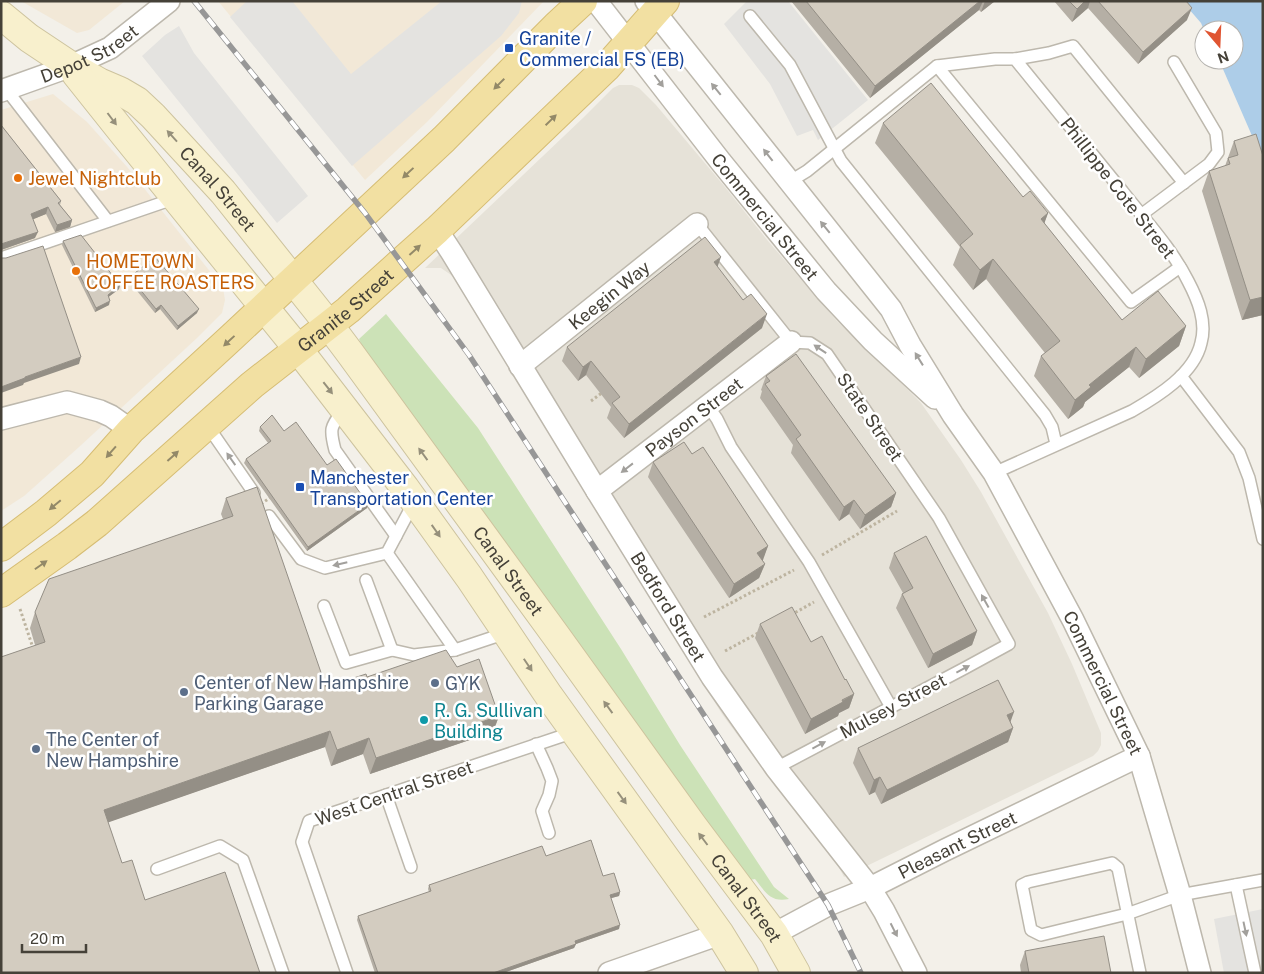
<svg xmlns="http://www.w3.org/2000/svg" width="1264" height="974" font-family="'Public Sans',sans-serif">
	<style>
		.residential { fill: #e6e2d8 }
		.commercial { fill: #f2e8d7 }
		.green { fill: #cce2b7 }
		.parking { fill: #e4e3e0 }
		.water { fill: #adcde8 }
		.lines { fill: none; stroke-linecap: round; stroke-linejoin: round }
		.lane-casing { stroke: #bdb8ad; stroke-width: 14 }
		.street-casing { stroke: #bdb8ad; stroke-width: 24 }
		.secondary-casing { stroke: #cdc39e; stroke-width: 30 }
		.primary-casing { stroke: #d6bd74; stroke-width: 30 }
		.path { stroke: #bdb4a0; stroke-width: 3; stroke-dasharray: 2.5 2.5; stroke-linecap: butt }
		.lane { stroke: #fff; stroke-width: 11 }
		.street { stroke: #fff; stroke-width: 21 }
		.secondary { stroke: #f8f0cd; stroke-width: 28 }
		.primary { stroke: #f2e0a2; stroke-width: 28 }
		.rail-casing { stroke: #979797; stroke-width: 5.5 }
		.rail { stroke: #fff; stroke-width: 4; stroke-dasharray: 11; stroke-linecap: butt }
		.path-bridge { stroke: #bdb4a0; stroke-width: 3; stroke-dasharray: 2.5 2.5; stroke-linecap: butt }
		.wall { fill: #b5afa5 }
		.shaded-wall { fill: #948f86 }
		.building { fill: #d3ccc0; stroke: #948f86 }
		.oneway { fill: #a2a09c }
		.oneway2 { fill: #938968 }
		.oneway3 { fill: #96907b }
		.transit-dot { fill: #1a4fb4; stroke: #fff; stroke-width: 2 }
		.food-dot { fill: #e8710a; stroke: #fff; stroke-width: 2 }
		.service-dot { fill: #5c6f8a; stroke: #fff; stroke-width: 2 }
		.culture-dot { fill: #0f9aa8; stroke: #fff; stroke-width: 2 }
		.labels { text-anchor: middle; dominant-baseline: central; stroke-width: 5; stroke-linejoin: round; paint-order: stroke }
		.transit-label { font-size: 18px; fill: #164399; stroke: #fff; text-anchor: start }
		.street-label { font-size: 18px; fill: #454138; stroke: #fff }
		.food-label { font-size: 18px; fill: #c56008; stroke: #fff; text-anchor: start }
		.service-label { font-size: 18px; fill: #4e5e75; stroke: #fff; text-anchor: start }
		.culture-label { font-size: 18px; fill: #0d838f; stroke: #fff; text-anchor: start }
	</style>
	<rect width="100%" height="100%" fill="#f3f0e9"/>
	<polygon class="residential" points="619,85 632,85 639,88 656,105 725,187 768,241 837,321 870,351 921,403 961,460 981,492 1048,613 1072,664 1101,733 1101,745 1098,751 1093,756 844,877 838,866 778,790 722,714 558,447 454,277 441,268 425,268 584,117 613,88"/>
	<g class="commercial">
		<polygon points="21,1 125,1 89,30 77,33"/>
		<polygon points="218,1 544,1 427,122 365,180"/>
		<polygon points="53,94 87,122 128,168 223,288 225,300 222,313 198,337 79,447 24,496 1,511 1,110"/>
	</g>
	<path class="green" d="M386 314 478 428 621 649 680 745 733 825 774 887 789 899C770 903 765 891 755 879L749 880 363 348 359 339Z"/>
	<g class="parking">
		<polygon points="247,1 292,1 351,74 442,1 522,1 519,13 501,36 352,166 230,17"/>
		<polygon points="747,1 788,1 868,100 818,140 813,130 797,136 770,84 724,24"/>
		<polygon points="179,26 194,53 308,196 277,223 142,56 165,35"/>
		<polygon points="1263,909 1263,973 1224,973 1214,919"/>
	</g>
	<polygon class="water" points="1182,1 1263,1 1263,161 1219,60 1234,60 1234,30 1204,30 1201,23"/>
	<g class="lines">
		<defs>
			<g id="lane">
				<polyline points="750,16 790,65 841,161 1045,415 1052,427 1056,444"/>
				<polyline points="1015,59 1049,53 1073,46 1184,183"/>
				<polyline points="937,66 1131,302 1180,267"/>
				<polyline points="6,89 108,221"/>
				<path d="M789 182 807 171 937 66 995 59H1015C1051 104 1087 148 1123 192 1146 221 1172 249 1188 281 1198 300 1207 322 1201 343 1194 374 1158 396 1132 411L994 473"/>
				<polyline points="1141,215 1209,164 1218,152 1216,133 1174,62"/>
				<polyline points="697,224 791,342 810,343 827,354 939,518 1009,644 965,668 776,768"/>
				<polyline points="1,258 176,198"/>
				<polyline points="1181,376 1239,452 1249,478 1263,539"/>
				<polyline points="708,406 717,419 731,447 809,562 891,707"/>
				<path d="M344 409C331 427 329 427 335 450L396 536"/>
				<polyline points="207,425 254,493"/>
				<polyline points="269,516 301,559 325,568 387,553 414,502"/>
				<polyline points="387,553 455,650"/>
				<polyline points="366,580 392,650"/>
				<polyline points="324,606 346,663 392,650 414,655 455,650 506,633"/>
				<polyline points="536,744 547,768 552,781 549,795 542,811 549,833"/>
				<polyline points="386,795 411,867"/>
				<polyline points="157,869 220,846 243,860 283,973"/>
				<polyline points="1236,885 1255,973"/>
				<polyline points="347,973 302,842 309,821 574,732"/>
				<polyline points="1140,973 1118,868 1112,863 1028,882 1022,885 1031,930 1041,935 1127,914 1180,895 1263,880"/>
			</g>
			<g id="street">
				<path id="s1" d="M596 1 721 162 826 291 873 341 935 398"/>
				<path id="s2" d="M646 1 891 309 910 345 953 415 994 473 1073 620 1139 756 1180 895 1200 973"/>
				<path id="s3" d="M1 91 71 66 110 48 169 1"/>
				<path id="s4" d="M437 230 452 253 597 491 712 677 776 768 870 888 884 911 916 973"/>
				<path id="s5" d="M520 366 697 224"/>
				<polyline points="1,419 67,402 100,411 111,416 131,430"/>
				<path id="s6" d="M597 491 791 342"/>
				<path id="s7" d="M774 934 828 905 870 888 945 850 1139 756"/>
				<polyline points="609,973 720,934"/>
			</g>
			<g id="secondary">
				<path id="s8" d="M1 15 29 38 71 66 99 82 120 91 137 101 153 116 223 192 329 325 350 353 557 637 693 826 774 934 796 973"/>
				<polyline points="76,74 123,133 298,349 405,488 469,577 549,696 720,934 744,973"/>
			</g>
			<g id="primary">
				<polyline points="1,547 46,513 92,474 131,430 232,337 444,139 556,26 583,1"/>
				<path id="s9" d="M1 593 67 546 97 523 252 385 348 310 400 263 437 230 606 68 665 1"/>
			</g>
		</defs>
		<use href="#lane" class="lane-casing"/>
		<use href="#street" class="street-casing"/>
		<use href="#secondary" class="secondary-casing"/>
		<use href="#primary" class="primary-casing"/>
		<g class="path">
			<polyline points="591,401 603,392"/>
			<polyline points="822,555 897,511"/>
			<polyline points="20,609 33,648"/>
			<polyline points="791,615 814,602"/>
			<polyline points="704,617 794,570"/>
			<polyline points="725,651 760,632"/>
		</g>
		<use href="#lane" class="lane"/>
		<use href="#street" class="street"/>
		<use href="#secondary" class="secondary"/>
		<use href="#primary" class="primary"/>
		<defs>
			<polyline id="rail" points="194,1 365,213 469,355 828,905 861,973"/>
		</defs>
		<use href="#rail" class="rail-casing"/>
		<use href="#rail" class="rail"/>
		<polyline class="path-bridge" points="261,504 271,497"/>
	</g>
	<g class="wall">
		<polygon points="791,1 995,1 981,12 979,10 870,98"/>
		<polygon points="1054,1 1186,1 1187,20 1138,64 1088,8 1072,22"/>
		<polygon points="883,123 1023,197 1048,213 1044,223 1122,320 1186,326 1179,346 1139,378 1129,367 1085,402 1083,407 1068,419 1034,376 1041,356 1045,353 986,279 973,290 953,265 960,247 875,143"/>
		<polygon points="1,125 61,201 60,205 72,220 70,227 55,232 46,214 33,219 35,238 1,250"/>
		<polygon points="1234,141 1263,156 1263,315 1242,320 1202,191 1209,171 1225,166"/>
		<polygon points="63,241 120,285 119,289 108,297 109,305 95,312 62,245"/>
		<polygon points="717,267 762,328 624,438 607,418 611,407 586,375 578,381 562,361 567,347"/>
		<polygon points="130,277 197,313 177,330 160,309 155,313 129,281"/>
		<polygon points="766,376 896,493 891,507 860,529 849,514 839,521 791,453 793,445 760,398 762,391 761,390"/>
		<polygon points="260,427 284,431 327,465 368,504 367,508 307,551 244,463 246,459 268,443 259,431"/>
		<polygon points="692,454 768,546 762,560 765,564 759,578 729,598 648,477 653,462"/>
		<polygon points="226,498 326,687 367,677 457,667 499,716 493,732 370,774 363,754 331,766 325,747 108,822 1,973 35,645 30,628 35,612 223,519 221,514"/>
		<polygon points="894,553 977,631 972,645 928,668 896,608 902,594 903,593 889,568"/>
		<polygon points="760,624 811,642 845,680 854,694 849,708 839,713 838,716 805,734 755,638"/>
		<polygon points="1010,722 1013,728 1008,742 881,804 875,792 869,795 853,763 858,748"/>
		<polygon points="546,856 603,876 620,892 619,896 611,898 619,929 576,944 574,948 503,973 375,973 357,920 358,916 429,892 428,889 429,885"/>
		<polygon points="1025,951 1111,973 1021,973 1020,965"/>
	</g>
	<g class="shaded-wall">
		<polygon points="980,1 983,1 979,10 870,98 875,86"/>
		<polygon points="985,1 995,1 981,12"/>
		<polygon points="1085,1 1090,1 1088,8 1072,22 1077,9"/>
		<polygon points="1192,8 1187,20 1138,64 1143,52"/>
		<polygon points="48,207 46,214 29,221 31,214"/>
		<polygon points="1048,213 1041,233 1041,219"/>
		<polygon points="72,220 70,227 55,232 57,225"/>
		<polygon points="38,232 35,238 1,250 1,244"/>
		<polygon points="721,257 716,271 714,262"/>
		<polygon points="993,259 986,279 973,290 980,270"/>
		<polygon points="120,285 119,289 106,299 108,295"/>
		<polygon points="1263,297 1263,315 1242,320 1250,300"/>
		<polygon points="110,301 109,305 95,312 96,308"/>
		<polygon points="161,305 160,309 155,313 156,309"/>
		<polygon points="199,309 197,313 177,330 178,326"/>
		<polygon points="767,314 762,328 624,438 629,424"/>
		<polygon points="1186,326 1179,346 1139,378 1146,359"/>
		<polygon points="1136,347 1129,367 1085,402 1083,407 1068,419 1075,400 1089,385"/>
		<polygon points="81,357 79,364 24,383 23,385 1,393 1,387 25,377"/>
		<polygon points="591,361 586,375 578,381 583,367"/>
		<polygon points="896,493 891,507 860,529 865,515"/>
		<polygon points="854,500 849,514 839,521 844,507"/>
		<polygon points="368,504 367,508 307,551 308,547"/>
		<polygon points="768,546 763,560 752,567 757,553"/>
		<polygon points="765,564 759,578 729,598 734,584"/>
		<polygon points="977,631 972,645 928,668 933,654"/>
		<polygon points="854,694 849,708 839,713 838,716 805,734 811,719"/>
		<polygon points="1014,712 1009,726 1007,715"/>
		<polygon points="499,716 493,732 370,774 376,758"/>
		<polygon points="1013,728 1008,742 881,804 887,790"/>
		<polygon points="330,731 325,747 98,826 104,810"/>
		<polygon points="369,738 363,754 331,766 337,750"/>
		<polygon points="880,777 875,792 869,795 874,780"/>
		<polygon points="620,892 619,896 608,899 610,895"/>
		<polygon points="620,925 619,929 573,945 575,941"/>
		<polygon points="576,944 574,948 503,973 493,973"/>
	</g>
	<g class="building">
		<polygon points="806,1 980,1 875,86"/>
		<polygon points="1069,1 1085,1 1077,9"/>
		<polygon points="1098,1 1186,1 1192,8 1143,52"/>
		<polygon points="931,83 1023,197 1030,191 1048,213 1041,219 1122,320 1158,291 1186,326 1146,359 1136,347 1089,385 1091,387 1075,400 1041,356 1060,341 993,259 980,270 960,245 973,234 883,123"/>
		<polygon points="1,125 61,201 58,203 72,220 57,225 48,207 31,214 38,232 1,244"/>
		<polygon points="1256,134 1263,156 1263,297 1250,300 1209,171 1230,164 1228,158 1238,155 1234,141"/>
		<polygon points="81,235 120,285 108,295 110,301 96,308 63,241"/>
		<polygon points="705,237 721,257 714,262 743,300 751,294 767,314 629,424 612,403 620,397 591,361 583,367 567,347"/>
		<polygon points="43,246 81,357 25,377 25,378 1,387 1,258 6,258"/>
		<polygon points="155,257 199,309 178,326 161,305 156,309 130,277"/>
		<polygon points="796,354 896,493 865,515 854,500 844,507 796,439 801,435 765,384 770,381 766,376"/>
		<polygon points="272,415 284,431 296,422 327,465 336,459 368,504 308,547 246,459 271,441 260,427"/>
		<polygon points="684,442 692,454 703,447 768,546 757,553 765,564 734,584 653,462"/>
		<polygon points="257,487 326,687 366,674 367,677 446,650 457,667 479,659 499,716 376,758 369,738 337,750 330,731 104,810 122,863 132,860 145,900 225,872 260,973 1,973 1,657 45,642 35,612 49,579 233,516 226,498"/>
		<polygon points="926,536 977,631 933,654 902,594 913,588 894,553"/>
		<polygon points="792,607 811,642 822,636 845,680 846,679 854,694 842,700 843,702 811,719 760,624"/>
		<polygon points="998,680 1014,712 1007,715 1013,728 887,790 880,777 874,780 858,748"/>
		<polygon points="591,840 603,876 614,873 620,892 610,895 620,925 575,941 576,944 493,973 378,973 358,916 431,891 429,885 542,846 546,856"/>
		<polygon points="1104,936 1111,973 1029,973 1025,951"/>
	</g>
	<defs><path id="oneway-solid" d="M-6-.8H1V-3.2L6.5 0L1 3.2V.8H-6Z" transform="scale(1.25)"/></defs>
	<g class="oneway">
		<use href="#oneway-solid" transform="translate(659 81) rotate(53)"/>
		<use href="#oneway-solid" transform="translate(716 89) rotate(-129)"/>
		<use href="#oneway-solid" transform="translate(768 155) rotate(-128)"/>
		<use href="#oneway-solid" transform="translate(825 227) rotate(-129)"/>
		<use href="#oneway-solid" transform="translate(820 349) rotate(-146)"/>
		<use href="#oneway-solid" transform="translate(919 359) rotate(-122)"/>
		<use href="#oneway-solid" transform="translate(231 459) rotate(-125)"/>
		<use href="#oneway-solid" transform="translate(627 468) rotate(142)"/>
		<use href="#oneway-solid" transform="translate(340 564) rotate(167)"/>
		<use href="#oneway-solid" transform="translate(985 601) rotate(-119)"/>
		<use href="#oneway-solid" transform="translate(963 669) rotate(-28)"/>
		<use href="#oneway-solid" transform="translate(819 745) rotate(-28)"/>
		<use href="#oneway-solid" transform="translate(1245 929) rotate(78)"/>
		<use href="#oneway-solid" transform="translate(894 930) rotate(63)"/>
	</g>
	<g class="oneway2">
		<use href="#oneway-solid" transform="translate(499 84) rotate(135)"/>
		<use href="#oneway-solid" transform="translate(551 120) rotate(-44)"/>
		<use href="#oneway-solid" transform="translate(408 173) rotate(137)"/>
		<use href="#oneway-solid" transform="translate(415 250) rotate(-42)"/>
		<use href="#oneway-solid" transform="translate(229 341) rotate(137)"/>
		<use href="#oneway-solid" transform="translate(111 452) rotate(131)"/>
		<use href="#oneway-solid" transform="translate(173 456) rotate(-42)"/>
		<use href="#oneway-solid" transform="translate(55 505) rotate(140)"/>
		<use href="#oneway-solid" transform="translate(41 565) rotate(-35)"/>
	</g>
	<g class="oneway3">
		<use href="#oneway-solid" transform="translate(112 119) rotate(53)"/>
		<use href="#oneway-solid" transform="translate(172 136) rotate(-132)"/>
		<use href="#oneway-solid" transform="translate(328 388) rotate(52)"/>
		<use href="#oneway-solid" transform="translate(423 454) rotate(-126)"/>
		<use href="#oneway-solid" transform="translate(436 531) rotate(55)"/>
		<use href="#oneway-solid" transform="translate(528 665) rotate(56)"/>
		<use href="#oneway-solid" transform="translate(608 707) rotate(-126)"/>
		<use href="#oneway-solid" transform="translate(622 798) rotate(54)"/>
		<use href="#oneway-solid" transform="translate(703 839) rotate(-127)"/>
	</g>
	<g class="transit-dot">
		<rect x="504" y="43" width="10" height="10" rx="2.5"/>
		<rect x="295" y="482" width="10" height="10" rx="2.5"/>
	</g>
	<g class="food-dot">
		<circle cx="18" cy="178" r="5"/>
		<circle cx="76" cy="271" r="5"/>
	</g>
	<g class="service-dot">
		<circle cx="435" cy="683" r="5"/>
		<circle cx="184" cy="692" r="5"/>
		<circle cx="36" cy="749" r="5"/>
	</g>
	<circle class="culture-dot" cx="424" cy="720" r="5"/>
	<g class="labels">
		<g class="transit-label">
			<text x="519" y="38">Granite /<tspan x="519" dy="21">Commercial FS (EB)</tspan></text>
			<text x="310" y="477">Manchester<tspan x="310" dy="21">Transportation Center</tspan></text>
		</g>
		<g class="street-label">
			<text stroke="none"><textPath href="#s3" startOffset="96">Depot Street</textPath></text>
			<text transform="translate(1118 188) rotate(52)">Phillippe Cote Street</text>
			<text stroke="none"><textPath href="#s8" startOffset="281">Canal Street</textPath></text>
			<text stroke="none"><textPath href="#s1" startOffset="274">Commercial Street</textPath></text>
			<text stroke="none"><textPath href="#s5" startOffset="114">Keegin Way</textPath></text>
			<text stroke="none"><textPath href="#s9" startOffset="446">Granite Street</textPath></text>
			<text stroke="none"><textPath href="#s6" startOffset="122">Payson Street</textPath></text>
			<text transform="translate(870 417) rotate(56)">State Street</text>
			<text stroke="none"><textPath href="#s8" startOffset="761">Canal Street</textPath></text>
			<text stroke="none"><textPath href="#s4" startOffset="442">Bedford Street</textPath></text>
			<text stroke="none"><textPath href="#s2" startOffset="824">Commercial Street</textPath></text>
			<text transform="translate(893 706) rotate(-28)">Mulsey Street</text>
			<text transform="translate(394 793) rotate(-19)">West Central Street</text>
			<text stroke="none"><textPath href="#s7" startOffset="204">Pleasant Street</textPath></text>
			<text stroke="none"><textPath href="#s8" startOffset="1166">Canal Street</textPath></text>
		</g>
		<g class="food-label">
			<text x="28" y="178">Jewel Nightclub</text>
			<text x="86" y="261">HOMETOWN<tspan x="86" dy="21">COFFEE ROASTERS</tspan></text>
		</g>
		<g class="service-label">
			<text x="194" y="682">Center of New Hampshire<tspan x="194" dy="21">Parking Garage</tspan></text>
			<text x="445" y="683">GYK</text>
			<text x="46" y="739">The Center of<tspan x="46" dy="21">New Hampshire</tspan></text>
		</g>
		<g class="culture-label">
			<text x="434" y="710">R. G. Sullivan<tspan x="434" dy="21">Building</tspan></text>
		</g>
	</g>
	<rect width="1264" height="974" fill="none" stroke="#454138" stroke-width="5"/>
	<g transform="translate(1219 45) rotate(161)"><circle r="24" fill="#ffffff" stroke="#b5b3af"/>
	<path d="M0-4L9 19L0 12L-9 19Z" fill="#e05532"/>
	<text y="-8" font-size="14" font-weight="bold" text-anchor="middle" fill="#454138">N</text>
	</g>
	<path d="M22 944v8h64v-8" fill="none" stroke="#454138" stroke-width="2.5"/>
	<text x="30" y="944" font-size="15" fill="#454138" stroke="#ffffff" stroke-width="4" paint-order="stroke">20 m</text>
</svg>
